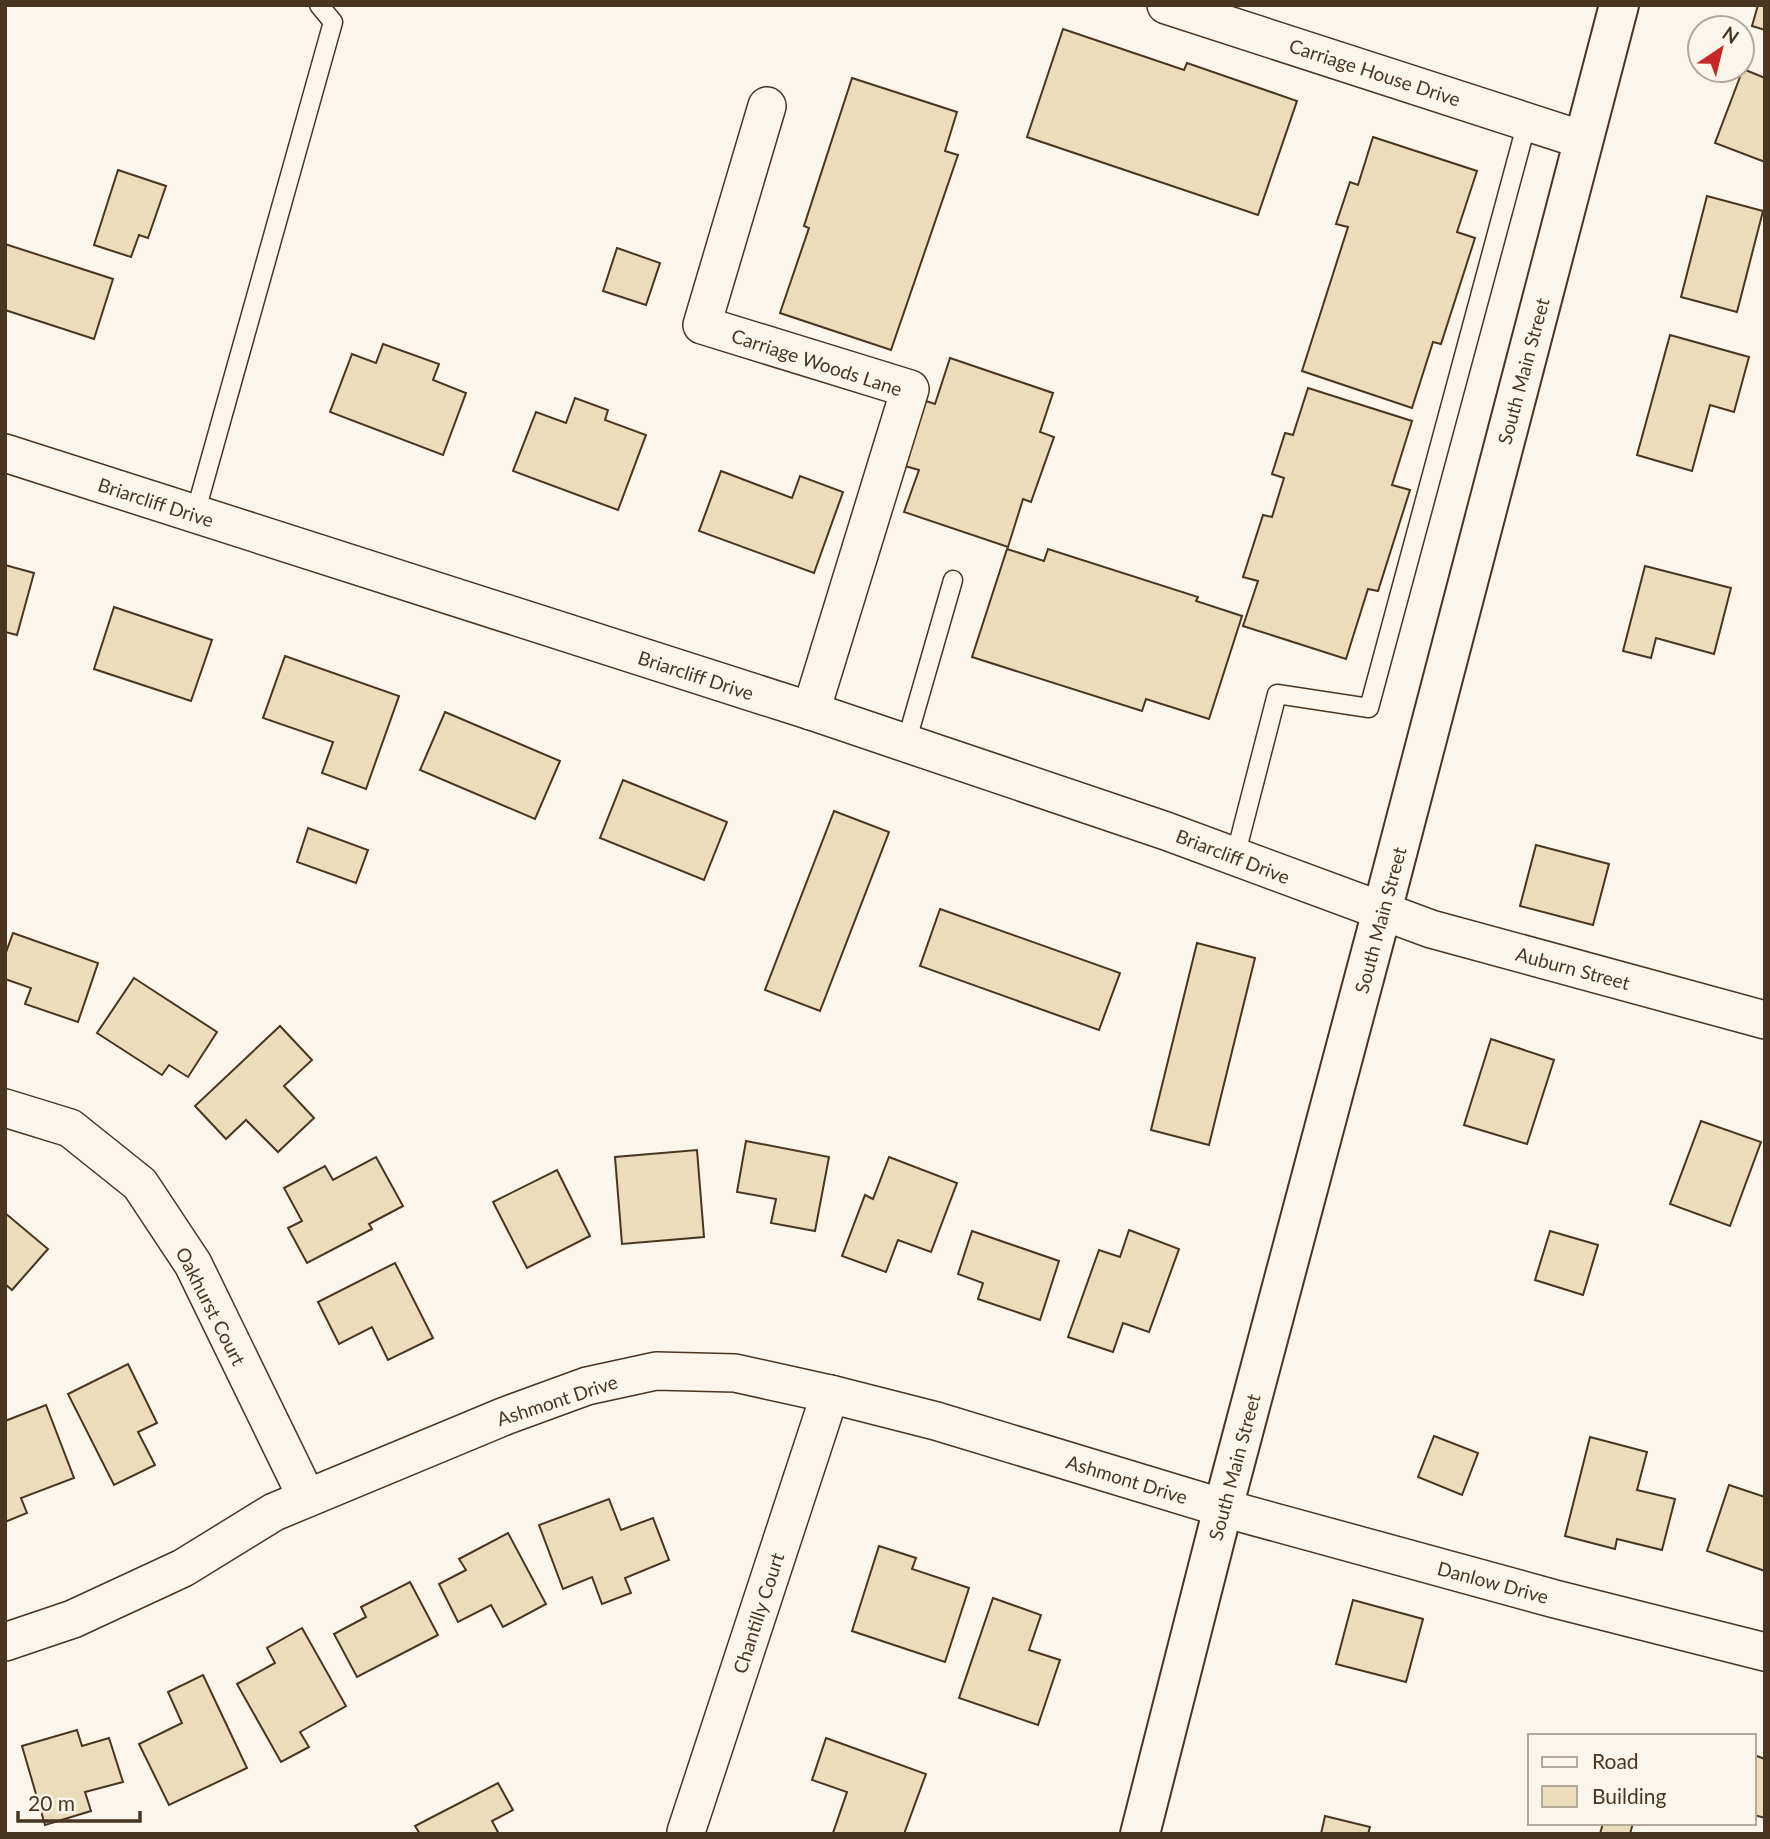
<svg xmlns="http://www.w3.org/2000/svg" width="1770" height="1839" font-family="Lato,sans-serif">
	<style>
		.building { fill: #ecdcbc; stroke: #4a3520; stroke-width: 2 }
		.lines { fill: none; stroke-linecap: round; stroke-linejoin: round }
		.service-casing { stroke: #4a3520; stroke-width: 21 }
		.minor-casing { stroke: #4a3520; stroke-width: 40 }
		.secondary-casing { stroke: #4a3520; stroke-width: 42 }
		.service { stroke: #fbf6e9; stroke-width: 18 }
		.minor { stroke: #fbf6e9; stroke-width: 37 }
		.secondary { stroke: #fbf6e9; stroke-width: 38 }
		.labels { text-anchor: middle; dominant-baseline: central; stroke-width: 5; stroke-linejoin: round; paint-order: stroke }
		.street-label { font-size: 19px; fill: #4a3520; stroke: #fbf6e9 }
	</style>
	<rect width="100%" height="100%" fill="#fbf6e9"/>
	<g class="building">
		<polygon points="1758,5 1765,5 1765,30 1752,26"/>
		<polygon points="1063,29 1184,70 1187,63 1297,101 1258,215 1027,137"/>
		<polygon points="1743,69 1765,78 1765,162 1715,143"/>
		<polygon points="852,78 957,112 945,151 958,155 891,350 780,313 809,228 804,226"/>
		<polygon points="1373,137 1477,171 1457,232 1475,238 1441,344 1433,342 1412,408 1302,371 1348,227 1336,224 1350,182 1358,185"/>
		<polygon points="118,170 166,186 148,238 139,235 131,257 94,245"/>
		<polygon points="1707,196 1763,211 1737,312 1681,297"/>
		<polygon points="5,244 113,279 94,339 5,310"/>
		<polygon points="617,248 660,263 646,305 603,291"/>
		<polygon points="1670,335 1749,357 1734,412 1710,405 1692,471 1637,455"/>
		<polygon points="383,344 439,364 433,380 466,393 443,455 330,412 352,354 376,363"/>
		<polygon points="950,358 1053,393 1040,432 1054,437 1031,502 1023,499 1008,547 904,512 919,470 905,466 926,401 935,404"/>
		<polygon points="1308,388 1412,421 1392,485 1410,490 1378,591 1368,589 1346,659 1243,626 1258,581 1243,577 1263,515 1272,517 1284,478 1272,474 1285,433 1293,435"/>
		<polygon points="575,398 608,410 605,420 646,435 618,510 513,471 536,412 566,423"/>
		<polygon points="721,471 792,498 800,476 843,492 814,573 699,531"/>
		<polygon points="1007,549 1044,561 1048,549 1198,597 1196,601 1242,616 1209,719 1146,699 1142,711 972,657"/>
		<polygon points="5,565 34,573 17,635 5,632"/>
		<polygon points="1645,566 1731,588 1714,654 1656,638 1651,658 1623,651"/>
		<polygon points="114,607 212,640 191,701 94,669"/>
		<polygon points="285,656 399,696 366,789 322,773 333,742 263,718"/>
		<polygon points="445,712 560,761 535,819 420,770"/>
		<polygon points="623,780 727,822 704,880 600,838"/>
		<polygon points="834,811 889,832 820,1011 765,990"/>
		<polygon points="308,828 368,850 356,883 297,862"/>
		<polygon points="1536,845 1609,864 1593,925 1520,906"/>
		<polygon points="940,909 1120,973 1099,1030 920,966"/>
		<polygon points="13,933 98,963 78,1022 25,1004 31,988 5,979 5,955"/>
		<polygon points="1197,943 1255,958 1209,1145 1151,1130"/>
		<polygon points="134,978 217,1032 188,1077 169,1065 162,1075 97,1033"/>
		<polygon points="280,1026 312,1060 284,1086 314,1118 278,1152 246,1120 226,1139 195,1106"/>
		<polygon points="1491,1039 1554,1060 1527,1144 1464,1125"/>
		<polygon points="1701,1121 1761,1142 1730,1226 1670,1204"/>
		<polygon points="746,1141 829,1157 815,1231 771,1223 776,1199 737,1192"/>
		<polygon points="697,1150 704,1237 622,1244 615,1157"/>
		<polygon points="376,1157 403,1206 369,1224 372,1229 307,1263 288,1228 302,1221 284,1188 325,1166 333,1180"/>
		<polygon points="889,1157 957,1183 931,1252 898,1240 886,1272 842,1256 865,1195 873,1199"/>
		<polygon points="557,1170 590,1236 527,1268 493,1202"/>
		<polygon points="5,1213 48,1249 12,1290 5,1284"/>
		<polygon points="1129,1230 1179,1249 1149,1332 1123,1323 1113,1352 1068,1337 1099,1250 1120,1257"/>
		<polygon points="972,1231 1059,1261 1040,1320 978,1299 983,1283 958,1274"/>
		<polygon points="1550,1231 1598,1245 1583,1295 1535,1280"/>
		<polygon points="395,1263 433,1338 388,1360 372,1327 339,1344 318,1302"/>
		<polygon points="128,1364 157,1423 138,1432 155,1465 114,1485 68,1394"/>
		<polygon points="46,1405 74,1478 21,1498 27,1513 5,1522 5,1421"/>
		<polygon points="1434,1436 1478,1453 1462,1495 1418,1477"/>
		<polygon points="1590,1437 1647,1452 1637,1490 1675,1499 1662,1550 1617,1539 1615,1549 1565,1536"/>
		<polygon points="1729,1485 1765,1497 1765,1571 1707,1551"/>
		<polygon points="609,1499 621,1530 653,1518 669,1560 625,1578 631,1593 602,1604 592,1577 563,1589 539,1525"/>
		<polygon points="508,1533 546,1604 503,1627 491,1605 458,1622 439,1584 466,1570 459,1559"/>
		<polygon points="879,1546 916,1558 912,1569 969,1588 945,1662 852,1631"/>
		<polygon points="410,1582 438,1635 357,1677 334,1634 366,1617 361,1607"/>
		<polygon points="993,1598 1041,1615 1029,1650 1060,1660 1038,1725 959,1698"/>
		<polygon points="1353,1600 1423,1619 1406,1682 1336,1664"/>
		<polygon points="302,1628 346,1706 300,1732 309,1747 281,1762 237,1684 275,1663 267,1648"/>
		<polygon points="203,1675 247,1768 169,1805 139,1744 182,1723 168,1692"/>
		<polygon points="77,1730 82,1746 109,1738 123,1782 85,1792 91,1811 45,1825 22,1746"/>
		<polygon points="826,1738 926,1774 904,1834 833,1833 847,1792 812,1780"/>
		<polygon points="1754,1755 1765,1759 1765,1818 1754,1815"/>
		<polygon points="498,1783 513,1810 492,1821 499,1834 420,1834 415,1826"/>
		<polygon points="1325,1816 1370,1827 1368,1834 1321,1834"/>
		<polygon points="1603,1823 1633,1823 1630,1834 1600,1834"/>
	</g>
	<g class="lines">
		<defs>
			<g id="service">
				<polyline points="195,514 333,22 319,5"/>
				<polyline points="906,743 953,580"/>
				<polyline points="1235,857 1277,694 1369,708 1527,122"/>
			</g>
			<g id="minor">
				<polyline points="1166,5 1583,140"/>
				<polyline points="767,106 702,325 910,389 811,711"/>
				<polyline points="5,453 811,711 1166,831 1431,929 1765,1020"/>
				<polyline points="5,1108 70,1128 140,1184 193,1264 307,1498"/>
				<polyline points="5,1642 73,1619 183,1568 274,1512 505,1416 587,1386 656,1371 735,1373 830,1394 936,1421 1223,1508 1555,1599 1765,1652"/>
				<polyline points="686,1832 830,1394"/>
			</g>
			<polyline id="secondary" points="1140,1834 1223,1508 1382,911 1619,5"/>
		</defs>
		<use href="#service" class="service-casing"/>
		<use href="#minor" class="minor-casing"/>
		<use href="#secondary" class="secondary-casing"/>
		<use href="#service" class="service"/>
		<use href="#minor" class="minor"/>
		<use href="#secondary" class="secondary"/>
	</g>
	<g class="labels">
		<g class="street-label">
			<text transform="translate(1375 72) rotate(18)">Carriage House Drive</text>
			<text transform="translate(817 362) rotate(18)">Carriage Woods Lane</text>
			<text transform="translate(1523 371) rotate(-75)">South Main Street</text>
			<text transform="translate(156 502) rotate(18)">Briarcliff Drive</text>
			<text transform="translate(696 675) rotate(18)">Briarcliff Drive</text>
			<text transform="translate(1233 856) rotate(21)">Briarcliff Drive</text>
			<text transform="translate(1380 920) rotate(-75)">South Main Street</text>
			<text transform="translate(1573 968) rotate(15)">Auburn Street</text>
			<text transform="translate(211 1306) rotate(63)">Oakhurst Court</text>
			<text transform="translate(557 1400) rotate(-18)">Ashmont Drive</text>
			<text transform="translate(1234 1467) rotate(-75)">South Main Street</text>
			<text transform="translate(1127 1479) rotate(17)">Ashmont Drive</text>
			<text transform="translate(1493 1582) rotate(15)">Danlow Drive</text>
			<text transform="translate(758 1613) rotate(-72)">Chantilly Court</text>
		</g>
	</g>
	<rect width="1770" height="1839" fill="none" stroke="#4a3520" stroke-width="14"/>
	<rect x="1528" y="1734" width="228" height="91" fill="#fbf6e9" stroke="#b4a999" stroke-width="2"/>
	<rect x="1542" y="1757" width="35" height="10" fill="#fbf6e9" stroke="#b4a999" stroke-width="2"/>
	<text x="1592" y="1769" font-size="21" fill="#4a3520">Road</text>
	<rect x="1542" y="1786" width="35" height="21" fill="#ecdcbc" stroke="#b4a999" stroke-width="2"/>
	<text x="1592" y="1804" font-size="21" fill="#4a3520">Building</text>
	<g transform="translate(1721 49) rotate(35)"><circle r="33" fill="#fbf6e9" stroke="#b4a999" stroke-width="2"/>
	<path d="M0-5L12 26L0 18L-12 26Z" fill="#c62828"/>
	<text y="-10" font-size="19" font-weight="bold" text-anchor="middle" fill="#4a3520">N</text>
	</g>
	<path d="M18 1811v10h122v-10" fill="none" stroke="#4a3520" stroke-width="3.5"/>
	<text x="28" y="1811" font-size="21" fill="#4a3520" stroke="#fbf6e9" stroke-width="5" paint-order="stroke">20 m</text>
</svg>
